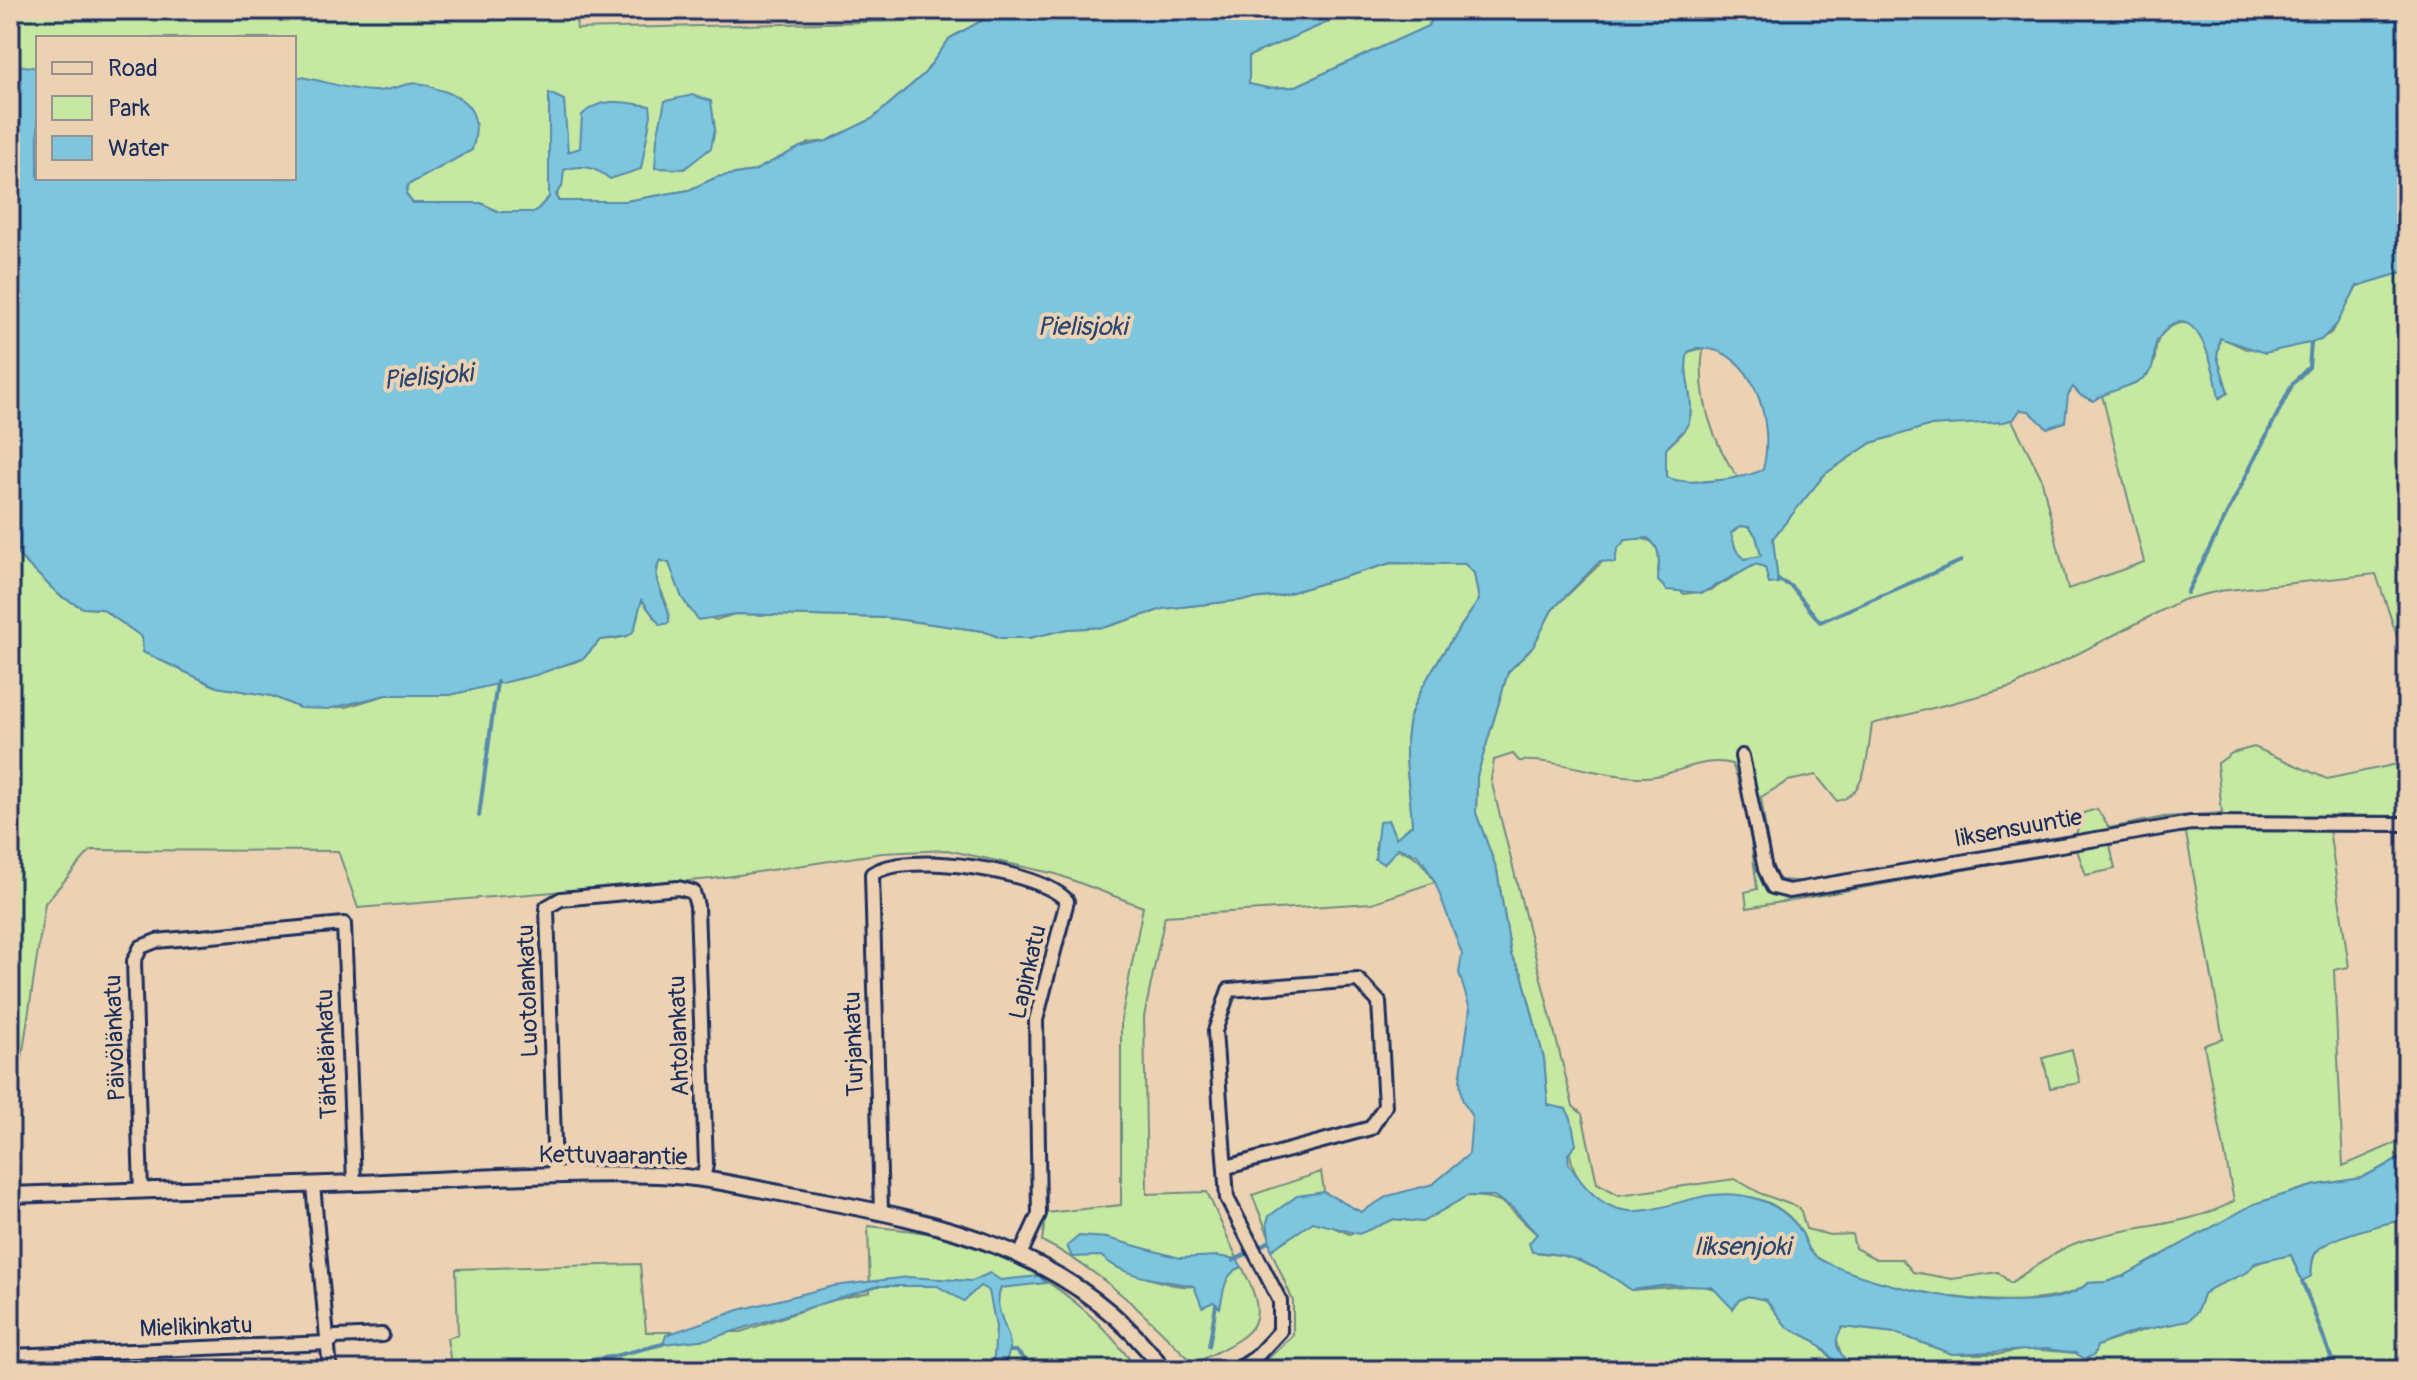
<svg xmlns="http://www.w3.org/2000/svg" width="2417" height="1380" font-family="Pangolin,sans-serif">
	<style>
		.green { fill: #c6e8a1; stroke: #708c80; stroke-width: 2; fill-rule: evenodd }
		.water { fill: #7dc6de; stroke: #568aab; stroke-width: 2; fill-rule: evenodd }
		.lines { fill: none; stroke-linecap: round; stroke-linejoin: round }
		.stream { stroke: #568aab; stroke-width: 4 }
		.minor-casing { stroke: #1b2f5e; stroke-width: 18 }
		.tertiary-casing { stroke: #1b2f5e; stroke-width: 20 }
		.minor { stroke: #ecd2b3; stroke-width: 12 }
		.tertiary { stroke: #ecd2b3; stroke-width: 14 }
		.labels { text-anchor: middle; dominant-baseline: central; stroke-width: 8; stroke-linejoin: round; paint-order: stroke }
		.street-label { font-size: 24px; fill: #1b2f5e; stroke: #ecd2b3 }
		.water-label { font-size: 26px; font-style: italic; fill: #2a4671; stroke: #ecd2b3 }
	</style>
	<rect width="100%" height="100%" fill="#ecd2b3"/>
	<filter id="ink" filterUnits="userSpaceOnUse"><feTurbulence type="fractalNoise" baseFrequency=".0125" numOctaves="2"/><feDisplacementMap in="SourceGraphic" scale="16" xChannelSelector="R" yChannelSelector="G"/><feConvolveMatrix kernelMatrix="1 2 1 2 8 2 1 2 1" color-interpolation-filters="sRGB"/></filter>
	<g filter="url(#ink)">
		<g class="green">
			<polygon points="10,10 575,10 577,29 985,19 950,38 924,74 872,119 827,141 809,143 754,171 717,177 689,190 626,201 558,201 549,93 549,197 535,212 499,212 481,203 404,209 294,178 294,38 38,38 38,68 18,67 10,63"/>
			<polygon points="1356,10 1432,10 1434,17 1428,26 1294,87 1267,88 1249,84 1249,56"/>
			<path d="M2407 271V643L2399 642 2376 574 2219 591 2182 600 2013 687 1872 724C1868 749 1868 796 1837 801L1816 775 1788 781 1761 797 1772 872 1781 880 1808 882 2076 834 2083 813 2097 809 2109 828 2164 817 2222 813 2217 764 2232 753 2254 747 2327 779 2407 762V830L2329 829 2349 967 2334 970 2343 1166 2407 1138V1155L2361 1178 2312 1186 2255 1204 2124 1276 2106 1282 2088 1283C2046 1321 1854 1291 1814 1255 1807 1249 1806 1241 1802 1233 1793 1216 1773 1202 1754 1198 1710 1187 1639 1223 1611 1208 1568 1186 1568 1151 1566 1109L1548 1106 1544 1059 1522 974 1511 955 1497 870 1476 813 1477 776 1508 672 1533 647 1552 610 1625 540C1653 535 1662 544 1658 572L1684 594 1711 590 1756 564 1765 567 1778 580 1772 538 1825 474 1871 443 1928 426 2012 420 2041 477 2068 589 2144 562 2102 395 2135 383 2155 361C2155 347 2156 337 2169 328 2205 303 2215 380 2220 398L2228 392 2217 356 2220 337 2246 349 2312 343 2331 333 2357 286ZM1513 754 1519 761C1561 759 1600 777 1642 777 1673 778 1701 755 1732 764L1746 801 1757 889 1745 892 1747 908 2077 850 2086 875 2115 869 2110 845 2162 833H2186L2223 1039 2204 1045 2234 1201C2189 1227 2129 1225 2079 1242 2055 1250 2031 1270 2010 1283L1998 1272 1952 1279 1913 1272 1902 1259H1876L1855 1248 1852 1234 1830 1235 1806 1229 1800 1208 1762 1194 1735 1179 1619 1195 1597 1183 1582 1114 1573 1106 1491 780 1494 760Z"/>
			<path d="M1703 348C1697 394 1711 441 1739 479L1675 483 1666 476V449C1672 442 1680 437 1685 430 1700 407 1680 377 1688 352Z"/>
			<polygon points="1740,526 1749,527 1756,536 1762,556 1744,559 1736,550 1730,532"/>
			<path d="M10 547 60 596 83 608 102 609 142 637 143 652 217 687 272 696 300 708 346 707 386 695H450L575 662 584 658 600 640C642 637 632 634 641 599L654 617 667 605 656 578 659 560 669 563 688 608 716 620 735 614 888 618 983 631 1001 638H1029L1068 629 1106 627 1163 609 1279 596 1391 563 1465 564 1474 573 1479 600C1458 631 1415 688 1408 725 1402 758 1411 792 1412 825L1396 838 1388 821 1379 831 1375 850C1408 847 1418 854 1435 882L1372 903 1165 916 1144 1017 1147 1194 1207 1192 1238 1260 1211 1267 1101 1255C1115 1270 1174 1289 1195 1286 1210 1283 1228 1272 1242 1267 1276 1332 1248 1334 1194 1364 1147 1316 1102 1271 1042 1241L1046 1213 1121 1205V1020L1143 907 1056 874 947 850 882 853 712 879 358 908 338 851 91 850 45 903 10 1138Z"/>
			<polygon points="2072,1050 2080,1083 2050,1088 2043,1058"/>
			<polygon points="1321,1172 1324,1191 1269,1236 1252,1195"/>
			<path d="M1467 1196C1513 1197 1506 1209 1537 1234L1532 1252 1568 1256 1613 1276 1631 1290 1703 1285 1739 1300 1748 1296 1766 1300 1787 1327 1815 1341 1836 1364 1841 1355 1836 1337 1842 1327 1896 1333 1952 1354H2000L2028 1349 2076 1353 2197 1312 2203 1294C2224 1279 2265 1255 2291 1255L2298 1273 2311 1276C2312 1268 2311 1258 2317 1251 2330 1236 2386 1223 2407 1219V1370H1256L1293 1335V1301L1271 1250C1283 1239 1302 1219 1320 1222 1330 1223 1340 1231 1350 1234L1394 1219 1422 1222Z"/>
			<path d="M868 1226C891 1229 914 1230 936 1235 1017 1252 1091 1302 1137 1370H452L447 1338 458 1335 456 1269 640 1264 646 1332H741L826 1302 870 1292Z"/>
		</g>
		<g class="water">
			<path d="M1001 10H1356L1249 56V84L1267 88 1294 87 1428 26 1434 17 1432 10H2250L2253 16 2259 10H2407V271L2357 286 2337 324 2321 340 2265 353 2220 338 2217 356 2228 393 2219 398C2215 373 2196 286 2158 339 2151 350 2158 363 2148 374 2134 388 2109 389 2093 401L2080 395 2073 387 2068 395 2065 422 2047 428 2029 411 2020 410 2014 419 2004 422 1928 426 1871 443 1825 474 1773 538 1778 583 1769 584 1765 567 1756 564 1702 593 1667 590 1658 581C1658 562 1664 551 1648 538L1625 540 1617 550 1615 563 1600 561 1552 610 1533 647 1508 672 1477 776 1476 813 1497 870 1511 955 1522 974 1544 1059 1548 1105 1566 1109 1571 1118 1576 1145 1568 1154 1569 1164C1628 1260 1677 1176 1754 1198 1773 1203 1792 1216 1802 1233 1807 1243 1808 1252 1818 1258 1868 1287 2042 1326 2088 1283L2106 1282 2124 1276 2254 1204 2312 1186 2361 1178 2407 1155V1219C2386 1223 2330 1236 2317 1251 2311 1258 2312 1268 2311 1276L2302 1281 2291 1255 2255 1263 2248 1272 2212 1288 2203 1294 2197 1312 2188 1321 2133 1332 2097 1346 2094 1355 2085 1359 2075 1353 2047 1349 1952 1354 1896 1333 1843 1327C1831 1342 1838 1351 1849 1364L1840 1366 1815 1341 1787 1327 1766 1300 1748 1296 1739 1300 1733 1309 1712 1287 1668 1285 1631 1290C1602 1268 1568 1252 1532 1252L1529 1243 1537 1234 1513 1208 1494 1196H1467L1422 1222 1394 1219 1359 1234 1313 1222 1271 1250 1267 1222 1269 1216 1297 1196 1324 1192 1361 1212 1388 1196 1433 1184 1469 1154 1472 1117 1462 1099 1460 1081 1470 1009 1459 973 1462 954 1435 882 1424 863 1416 854 1398 848 1384 864 1375 859 1379 822 1388 820 1396 838 1412 825C1411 792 1402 758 1408 725 1415 688 1458 631 1479 600L1474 573 1465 564 1391 563 1279 596 1163 609 1106 627 1068 629 1029 638H1001L983 631 888 618 735 614 698 620 682 598 669 563 660 560C648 584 671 600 669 623L660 625 642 600C630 636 644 635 600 640L584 658 536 675 450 695H386L328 709 300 708 272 696 217 687 143 652 142 637 102 609 83 608 60 596 10 547V64L38 68V178H294V76C321 79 345 90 373 91 389 92 401 84 416 83 424 83 432 88 440 90 472 99 482 118 472 150L408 185 406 194 413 203H481L499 212H535L549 197V93L564 100 568 152 580 148 582 115C601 96 625 102 650 106L651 115 641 169 610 179C595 167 583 164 564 170L562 187 556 194 558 201H626L689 190 717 177 754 171 800 147 827 141 872 119 924 74 950 38ZM1697 348C1755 346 1775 425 1763 469 1746 480 1681 487 1666 476V449C1673 440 1683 434 1688 424 1697 401 1681 376 1688 352ZM1740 526 1749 527 1756 536 1761 556 1744 559 1736 550 1731 533Z"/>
			<polygon points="693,95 711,101 715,129 711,148 684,169 655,168 657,138 665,101"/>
			<path d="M1079 1236 1107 1238 1180 1258 1217 1256 1237 1259 1242 1267C1224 1273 1224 1290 1220 1308L1214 1302 1202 1307 1194 1286C1164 1280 1125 1279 1101 1256L1072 1257 1067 1246Z"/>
			<path d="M990 1273 1000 1280 1039 1276 1046 1283 1001 1288C992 1310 1008 1325 1010 1345 1011 1354 1004 1361 1004 1370H993L996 1327 989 1291 980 1286 964 1301 937 1286H878L709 1339 663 1344 666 1335 739 1310 834 1286 908 1277 972 1281Z"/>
		</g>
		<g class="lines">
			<g class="stream">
				<polyline points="1778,580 1791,586 1820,622 1961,561"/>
				<polyline points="2187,593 2293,383 2309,367 2311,343"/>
				<polyline points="479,816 497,682"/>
				<polyline points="1233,1261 1268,1242"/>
				<polyline points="2302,1281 2336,1370"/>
				<polyline points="1209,1346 1216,1305"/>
				<polyline points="1010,1351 1016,1351 1036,1370"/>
				<polyline points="521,1370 610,1357 663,1344"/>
				<polyline points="1076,1370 1100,1370"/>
			</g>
			<defs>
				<g id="minor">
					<polyline points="1742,756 1765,869 1773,887 1789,891 2191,823 2407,824"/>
					<polyline points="1227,1167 1371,1128 1385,1106 1379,1002 1358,980 1229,990 1215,1031 1227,1198 1280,1301 1280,1331 1255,1358 1237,1370"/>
					<polyline points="555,1176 547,907 561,899 678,888 693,892 697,906 706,1165 703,1179"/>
					<polyline points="313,1185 330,1370"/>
					<polyline points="141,1191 134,961 141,947 156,941 344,924 354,1183"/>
					<path d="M881 1212 872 874C906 850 1042 871 1067 901L1036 1020 1039 1214 1020 1255"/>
					<polyline points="10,1356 328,1343 336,1337 382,1335"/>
				</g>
				<path id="tertiary" d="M10 1195C125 1192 240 1188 356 1183 456 1180 558 1172 659 1175 707 1177 755 1189 802 1197 941 1222 1075 1250 1164 1370"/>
			</defs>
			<use href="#minor" class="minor-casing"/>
			<use href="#tertiary" class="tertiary-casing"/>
			<use href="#minor" class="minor"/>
			<use href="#tertiary" class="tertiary"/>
		</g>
	</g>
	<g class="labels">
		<g class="street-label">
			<text transform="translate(2018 828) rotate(-10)">Iiksensuuntie</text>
			<text transform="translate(1028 972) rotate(-77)">Lapinkatu</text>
			<text transform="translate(528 991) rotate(-92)">Luotolankatu</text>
			<text transform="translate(679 1036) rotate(-92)">Ahtolankatu</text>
			<text transform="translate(115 1038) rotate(-92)">Päivölänkatu</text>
			<text transform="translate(854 1044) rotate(-92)">Turjankatu</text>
			<text transform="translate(327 1054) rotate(-92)">Tähtelänkatu</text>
			<text transform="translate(613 1156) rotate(1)">Kettuvaarantie</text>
			<text transform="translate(196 1327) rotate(-2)">Mielikinkatu</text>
		</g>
		<g class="water-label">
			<text x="1082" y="327">Pielisjoki</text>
			<text transform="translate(428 377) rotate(-5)">Pielisjoki</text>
			<text x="1742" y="1247">Iiksenjoki</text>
		</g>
	</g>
	<rect width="2417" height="1380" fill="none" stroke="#ecd2b3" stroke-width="40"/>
	<rect x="20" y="20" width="2377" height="1340" fill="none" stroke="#1b2f5e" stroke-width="3" filter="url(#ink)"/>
	<rect x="36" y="36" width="260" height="144" fill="#ecd2b3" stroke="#989191" stroke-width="2"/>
	<rect x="52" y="62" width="40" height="12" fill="#ecd2b3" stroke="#989191" stroke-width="2"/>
	<text x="108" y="76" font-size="24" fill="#1b2f5e">Road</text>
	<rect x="52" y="96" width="40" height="24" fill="#c6e8a1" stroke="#989191" stroke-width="2"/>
	<text x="108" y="116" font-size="24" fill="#1b2f5e">Park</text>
	<rect x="52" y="136" width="40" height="24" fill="#7dc6de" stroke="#989191" stroke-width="2"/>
	<text x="108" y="156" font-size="24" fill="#1b2f5e">Water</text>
</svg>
